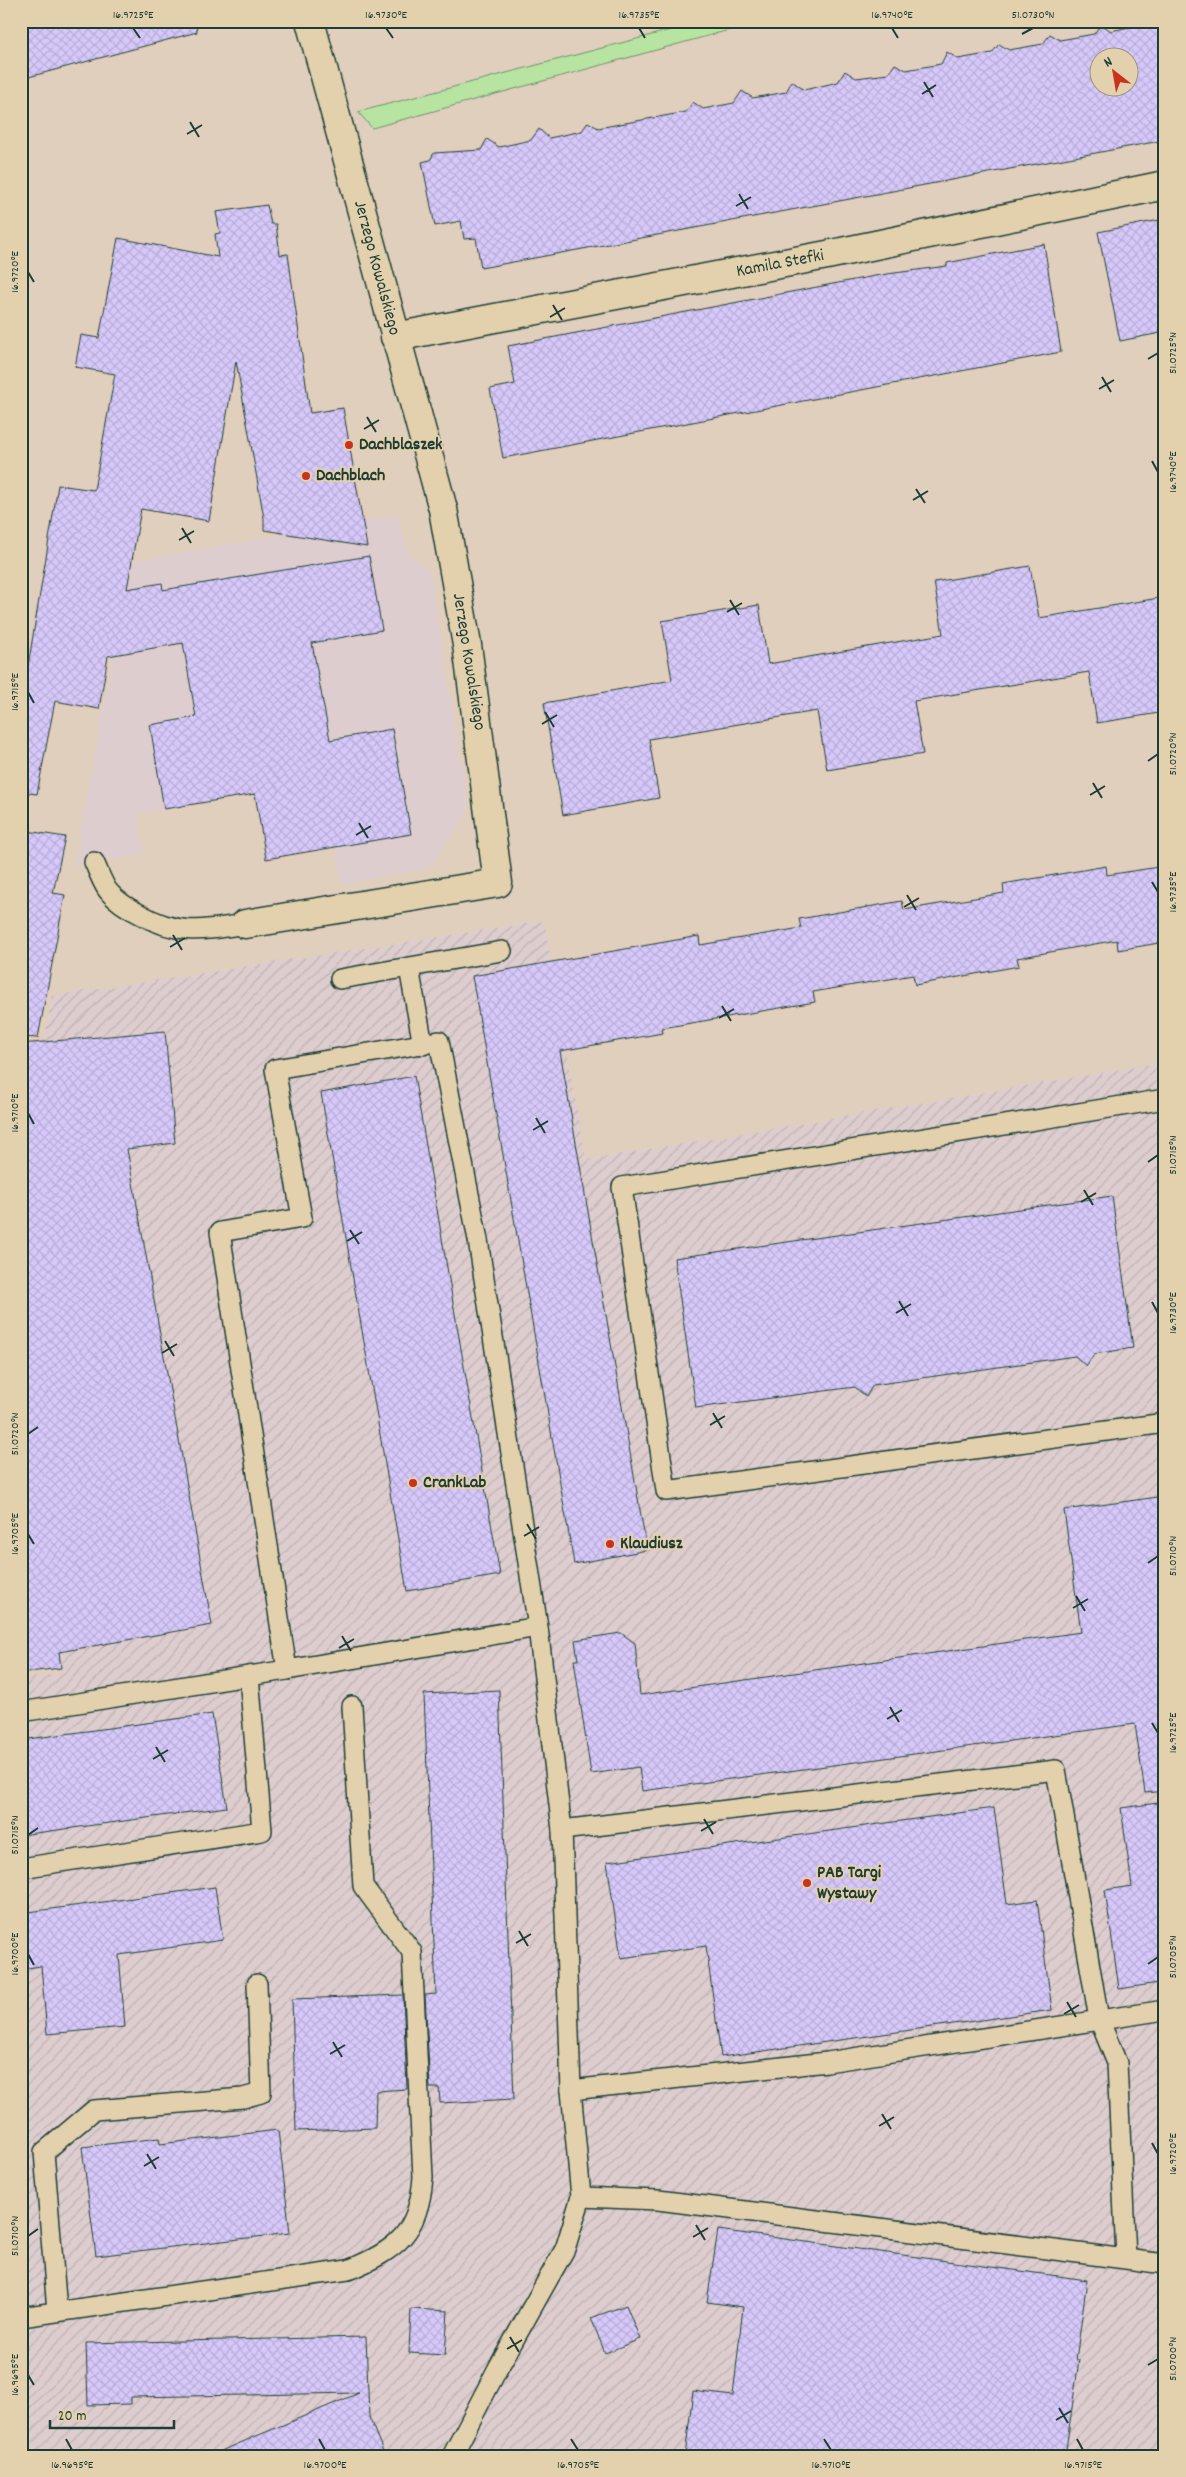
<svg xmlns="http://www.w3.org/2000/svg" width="1186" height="2477" font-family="Dekko,sans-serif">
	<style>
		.built { fill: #decdcf }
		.industrial { fill: url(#industrial-furrows) }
		.grass { fill: #b8e4a2; stroke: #6c906b }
		.building { fill: url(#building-cross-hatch); stroke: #1f3d34; fill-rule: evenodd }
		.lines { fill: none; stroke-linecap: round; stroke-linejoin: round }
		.lane-casing { stroke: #1f3d34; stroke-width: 22 }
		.street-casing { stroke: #1f3d34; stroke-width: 31 }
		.lane { stroke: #e3d1ae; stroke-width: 19 }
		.street { stroke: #e3d1ae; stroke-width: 28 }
		.ticks { fill: none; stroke: #1f3d34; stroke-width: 2 }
		.poi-dot { fill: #c8321e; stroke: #e3d1ae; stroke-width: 2 }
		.labels { text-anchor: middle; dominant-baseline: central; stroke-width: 4; stroke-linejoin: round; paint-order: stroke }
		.street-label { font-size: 18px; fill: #1f3d34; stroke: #e3d1ae }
		.poi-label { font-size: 18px; font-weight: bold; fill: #1f3d34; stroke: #e3d1ae; text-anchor: start }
		.neatline { fill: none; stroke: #1f3d34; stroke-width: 2 }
		.ticks-label { font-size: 12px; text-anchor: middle; fill: #1f3d34 }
	</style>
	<defs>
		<pattern id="industrial-furrows" width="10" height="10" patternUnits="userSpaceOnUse" patternTransform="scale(1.25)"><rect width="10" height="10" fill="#decdcf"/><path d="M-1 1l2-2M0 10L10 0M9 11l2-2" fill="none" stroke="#beb1b2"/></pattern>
		<pattern id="building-cross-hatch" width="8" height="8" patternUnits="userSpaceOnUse" patternTransform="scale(1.25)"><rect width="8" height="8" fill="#d7c8fa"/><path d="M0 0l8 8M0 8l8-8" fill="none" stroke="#b8add7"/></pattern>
	</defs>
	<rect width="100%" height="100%" fill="#e1cfbd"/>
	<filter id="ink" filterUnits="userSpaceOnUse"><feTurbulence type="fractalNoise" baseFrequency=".02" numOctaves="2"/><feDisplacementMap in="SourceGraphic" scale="10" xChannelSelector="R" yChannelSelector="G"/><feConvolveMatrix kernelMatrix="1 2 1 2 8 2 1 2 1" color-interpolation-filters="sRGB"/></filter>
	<g filter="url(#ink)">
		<polygon class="built" points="398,515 408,553 430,572 469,810 429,868 342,884 324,781 137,814 145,854 74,866 130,562"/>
		<polygon class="industrial" points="544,921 586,1160 1165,1062 1165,2456 21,2456 21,1679 62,1674 21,1264 21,1172 52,996"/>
		<polygon class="grass" points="705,21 762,21 372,128 358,112"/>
		<g class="building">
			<polygon points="21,21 196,21 197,32 21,79"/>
			<path d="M1157 21H1165V87L1157 88 1165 125V140L481 268 476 238 464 239 461 221 435 226 422 162 430 160 434 153 481 150 487 139 499 147 531 140 539 129 549 138 582 131 588 122 598 128 686 112 693 102 703 109 734 103 742 91 753 98 786 92 792 81 804 90 838 82 845 71 856 78 888 74 895 64 906 70 941 64 947 52 958 59 992 53 999 44 1009 50 1043 44 1050 34 1060 40 1094 34 1101 24 1111 31ZM1098 58H1128V88H1098Z"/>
			<polygon points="267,205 271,224 276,224 280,255 288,254 310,413 343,408 367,547 264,530 264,518 236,361 209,521 141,509 127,589 162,583 163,590 369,556 382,630 312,643 330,740 392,729 411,834 266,859 255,794 164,809 150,725 196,717 183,643 108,656 99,709 55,701 37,794 21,792 21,708 58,485 94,490 115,374 75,367 81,335 99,338 118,238 218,257 215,234 220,233 216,212"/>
			<polygon points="1165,219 1165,332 1120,341 1098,232"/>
			<polygon points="1044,244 1061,352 503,458 490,389 515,384 508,346 880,275 947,266 947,263"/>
			<polygon points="1030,566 1039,618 1165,597 1165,712 1097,723 1089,672 914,701 923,754 827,770 817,711 649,739 659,798 563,815 544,703 672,680 662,621 759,605 768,664 943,634 934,582"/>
			<polygon points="21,830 65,837 53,893 65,895 38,1038 21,1037"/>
			<polygon points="1106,866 1107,875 1165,866 1165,942 1118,950 1117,940 1017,958 1019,966 915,985 913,975 813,992 815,1002 662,1028 663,1033 560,1051 647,1550 574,1564 472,976 699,936 700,945 801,928 799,919 902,901 904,910 1004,893 1003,884"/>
			<polygon points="165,1031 175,1143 127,1149 212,1625 59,1652 61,1668 21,1673 21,1044"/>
			<polygon points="414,1076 500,1575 407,1591 321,1093"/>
			<polygon points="1112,1196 1133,1348 1094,1354 1086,1366 1075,1356 873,1385 866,1397 855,1387 696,1408 674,1258"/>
			<polygon points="1165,1496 1165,1791 1145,1793 1135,1724 642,1791 639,1767 591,1774 574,1660 578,1660 575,1640 621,1633 635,1643 640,1695 1081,1632 1064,1510"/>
			<polygon points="499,1690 514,2099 440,2103 439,2088 430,2088 425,1995 436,1994 424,1694"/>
			<polygon points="212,1714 227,1807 21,1835 21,1740"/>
			<polygon points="1165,1802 1165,1982 1119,1989 1105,1890 1132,1886 1121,1808"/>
			<polygon points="994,1808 1007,1904 1037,1900 1052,2010 721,2057 706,1946 621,1958 607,1862"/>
			<polygon points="215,1887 223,1940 119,1955 125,2027 47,2034 41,1966 21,1969 21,1913"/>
			<polygon points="403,1995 407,2089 376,2091 375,2128 296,2131 292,1999"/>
			<polygon points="278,2130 290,2233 96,2256 82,2147 159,2138 160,2144"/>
			<polygon points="718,2230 1087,2280 1076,2360 1079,2360 1065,2456 685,2456 693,2391 733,2396 743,2307 707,2302"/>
			<polygon points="626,2305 640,2339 605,2353 591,2318"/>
			<polygon points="411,2309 448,2311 445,2355 409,2353"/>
			<polygon points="366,2337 369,2417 385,2456 209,2456 359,2393 131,2397 131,2404 88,2405 86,2343"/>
		</g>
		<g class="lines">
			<defs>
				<g id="lane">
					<path d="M94 862C99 872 103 886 110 893 117 901 128 908 138 913 178 936 201 931 245 924"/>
					<polyline points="409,968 423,1045"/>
					<polyline points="340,979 502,951"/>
					<polyline points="1165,1099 622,1187 666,1491 1165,1423"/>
					<polyline points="21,1712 287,1670"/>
					<polyline points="562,1830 1056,1770 1099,2019 1117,2063 1126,2258"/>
					<polyline points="21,1868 262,1831 249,1676"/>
					<polyline points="571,2090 827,2062 1165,2010"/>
					<polyline points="581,2197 658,2200 1165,2264"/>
					<polyline points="57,2311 44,2152 94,2110 243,2098 261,2093 257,1984"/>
					<path d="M21 2317 348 2270C397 2250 419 2233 423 2177L412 1952 363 1886 352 1706"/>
					<polyline points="452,2456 498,2368 565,2249 581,2197 571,2090 562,1830 538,1627 478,1240 439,1041 275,1069 302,1218 220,1232 287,1670 538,1627"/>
				</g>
				<g id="street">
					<path id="s1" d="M395 337 827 255 1165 185"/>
					<polyline points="245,924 498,883 467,645 443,509 310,21"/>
				</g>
			</defs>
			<use href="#lane" class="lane-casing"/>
			<use href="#street" class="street-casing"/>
			<use href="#lane" class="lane"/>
			<use href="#street" class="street"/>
		</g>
	</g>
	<path class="ticks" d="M133 28 140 38M386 28 393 38M639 28 645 38M892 28 898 38M1022 34 1033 28M924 82 933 97M922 94 936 85M190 122 199 137M187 134 202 125M739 194 748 209M736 206 751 197M28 272 34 282M553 305 562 320M550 317 565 308M1148 359 1158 353M1102 377 1111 392M1099 389 1114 380M367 417 376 432M364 429 379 420M1152 461 1158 472M916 489 925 503M913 500 928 491M182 528 191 543M179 540 194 531M730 600 739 615M727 612 742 603M28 692 34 703M545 712 554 727M542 724 557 715M1148 761 1158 754M1093 783 1102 798M1090 795 1105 786M359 823 368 838M356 835 371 826M1152 882 1158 892M907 895 916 910M904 907 919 898M173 935 182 950M170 947 185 938M722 1006 731 1021M719 1018 734 1009M28 1113 34 1124M536 1118 545 1133M533 1130 548 1121M1148 1162 1158 1155M1084 1190 1093 1205M1081 1202 1096 1193M350 1230 359 1244M347 1241 362 1232M899 1301 908 1316M1152 1302 1158 1313M896 1313 911 1304M165 1341 174 1356M162 1353 177 1344M713 1413 722 1428M710 1425 725 1416M28 1434 38 1427M527 1524 536 1539M28 1534 34 1544M524 1536 539 1527M1148 1563 1158 1556M1076 1596 1085 1611M1073 1608 1088 1599M342 1636 351 1651M339 1648 354 1639M890 1707 899 1722M887 1719 902 1710M1152 1723 1158 1733M156 1747 165 1762M153 1759 168 1750M704 1819 713 1834M701 1831 716 1822M28 1835 38 1828M519 1931 528 1946M516 1943 531 1934M28 1954 34 1965M1148 1964 1158 1957M1067 2002 1076 2017M1064 2014 1079 2005M333 2042 342 2057M330 2054 345 2045M882 2114 891 2129M879 2126 894 2117M1152 2143 1158 2154M147 2154 156 2169M144 2166 159 2157M696 2225 705 2240M28 2236 38 2229M693 2237 708 2228M510 2337 519 2352M507 2349 522 2340M1148 2365 1158 2359M28 2375 34 2385M1059 2408 1068 2423M1056 2420 1071 2411M66 2439 72 2450M319 2439 325 2450M571 2439 578 2450M824 2439 831 2450M1077 2439 1083 2450"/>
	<g class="poi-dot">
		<circle cx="349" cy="445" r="5"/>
		<circle cx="306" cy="476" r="5"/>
		<circle cx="413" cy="1483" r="5"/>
		<circle cx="610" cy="1544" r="5"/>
		<circle cx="807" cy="1883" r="5"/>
	</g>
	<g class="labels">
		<g class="street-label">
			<text stroke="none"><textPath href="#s1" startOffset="392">Kamila Stefki</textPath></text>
			<text transform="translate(376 268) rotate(75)">Jerzego Kowalskiego</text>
			<text transform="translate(468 662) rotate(81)">Jerzego Kowalskiego</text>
		</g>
		<g class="poi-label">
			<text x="359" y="445">Dachblaszek</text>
			<text x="316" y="476">Dachblach</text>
			<text x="423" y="1483">CrankLab</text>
			<text x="620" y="1544">Klaudiusz</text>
			<text x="817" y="1873">PAB Targi<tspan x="817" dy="21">Wystawy</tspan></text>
		</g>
	</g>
	<rect width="1186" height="2477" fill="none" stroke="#e3d1ae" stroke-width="55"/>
	<g transform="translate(1114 72) rotate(329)"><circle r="24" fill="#e3d1ae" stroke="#95967d"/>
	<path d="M0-4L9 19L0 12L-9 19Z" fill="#c8321e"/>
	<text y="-8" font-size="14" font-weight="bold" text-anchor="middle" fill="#1f3d34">N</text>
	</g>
	<path d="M50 2420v8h124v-8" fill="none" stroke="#1f3d34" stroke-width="2.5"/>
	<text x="58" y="2420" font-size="15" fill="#1f3d34" stroke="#e3d1ae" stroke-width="4" paint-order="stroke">20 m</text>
	<rect x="28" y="28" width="1130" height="2422" class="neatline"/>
	<g class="ticks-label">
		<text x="133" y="18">16.9725°E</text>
		<text x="386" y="18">16.9730°E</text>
		<text x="639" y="18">16.9735°E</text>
		<text x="892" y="18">16.9740°E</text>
		<text x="1033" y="18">51.0730°N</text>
		<text transform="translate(14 272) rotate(-90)" y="4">16.9720°E</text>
		<text transform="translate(1172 353) rotate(-90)" y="4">51.0725°N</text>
		<text transform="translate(1172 472) rotate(-90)" y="4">16.9740°E</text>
		<text transform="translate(14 692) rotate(-90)" y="4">16.9715°E</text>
		<text transform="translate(1172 754) rotate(-90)" y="4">51.0720°N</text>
		<text transform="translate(1172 892) rotate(-90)" y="4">16.9735°E</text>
		<text transform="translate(14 1113) rotate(-90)" y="4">16.9710°E</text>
		<text transform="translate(1172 1155) rotate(-90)" y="4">51.0715°N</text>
		<text transform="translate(1172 1313) rotate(-90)" y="4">16.9730°E</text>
		<text transform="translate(14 1434) rotate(-90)" y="4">51.0720°N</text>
		<text transform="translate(14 1534) rotate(-90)" y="4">16.9705°E</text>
		<text transform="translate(1172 1556) rotate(-90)" y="4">51.0710°N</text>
		<text transform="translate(1172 1733) rotate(-90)" y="4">16.9725°E</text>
		<text transform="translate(14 1835) rotate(-90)" y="4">51.0715°N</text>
		<text transform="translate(14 1954) rotate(-90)" y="4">16.9700°E</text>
		<text transform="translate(1172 1957) rotate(-90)" y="4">51.0705°N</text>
		<text transform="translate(1172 2154) rotate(-90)" y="4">16.9720°E</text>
		<text transform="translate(14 2236) rotate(-90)" y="4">51.0710°N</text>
		<text transform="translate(1172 2359) rotate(-90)" y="4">51.0700°N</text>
		<text transform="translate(14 2375) rotate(-90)" y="4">16.9695°E</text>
		<text x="72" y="2468">16.9695°E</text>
		<text x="325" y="2468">16.9700°E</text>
		<text x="578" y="2468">16.9705°E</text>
		<text x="831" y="2468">16.9710°E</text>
		<text x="1083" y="2468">16.9715°E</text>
	</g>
</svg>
